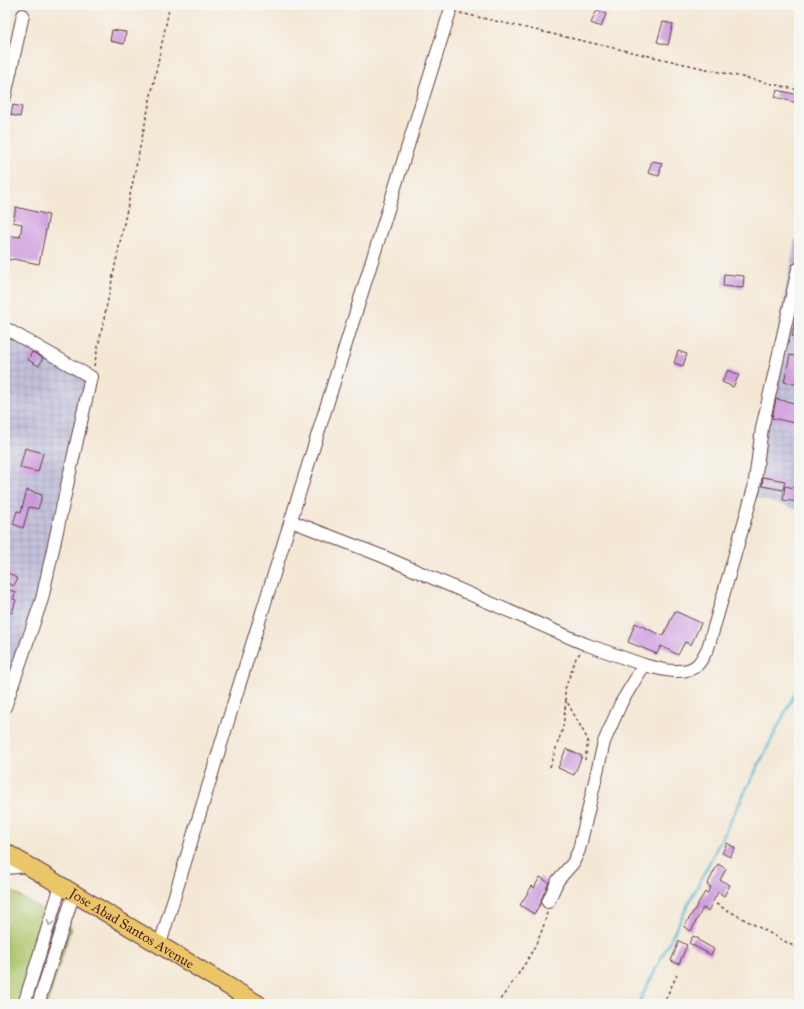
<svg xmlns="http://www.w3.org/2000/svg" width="804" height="1009" font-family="'IM FELL Great Primer',serif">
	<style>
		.industrial { fill: url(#industrial-grid) }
		.park { fill: #aac368; stroke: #7a714a }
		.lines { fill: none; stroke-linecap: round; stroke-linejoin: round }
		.stream { stroke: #59bbd8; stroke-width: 2.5 }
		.building { fill: #ce9ade }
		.minor-casing { stroke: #643d44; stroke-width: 14 }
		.highway-casing { stroke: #643d44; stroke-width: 19 }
		.path { stroke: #643d44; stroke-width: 1.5; stroke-dasharray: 3 3; stroke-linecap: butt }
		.minor { stroke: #fff; stroke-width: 12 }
		.highway { stroke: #ebc669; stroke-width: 17 }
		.oneway { stroke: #ae9aa0 }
		.labels { text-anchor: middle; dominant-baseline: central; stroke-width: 3; stroke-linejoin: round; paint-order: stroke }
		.street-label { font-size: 14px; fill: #4a1f2b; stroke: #f6f6f2 }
	</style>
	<defs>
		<pattern id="industrial-grid" width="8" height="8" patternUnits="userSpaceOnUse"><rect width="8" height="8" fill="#c3c1db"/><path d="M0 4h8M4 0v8" fill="none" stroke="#a9a5bc"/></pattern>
	</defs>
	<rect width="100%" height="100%" fill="#f6f6f2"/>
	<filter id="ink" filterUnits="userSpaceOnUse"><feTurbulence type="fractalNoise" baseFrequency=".025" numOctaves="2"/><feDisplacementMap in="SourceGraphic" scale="8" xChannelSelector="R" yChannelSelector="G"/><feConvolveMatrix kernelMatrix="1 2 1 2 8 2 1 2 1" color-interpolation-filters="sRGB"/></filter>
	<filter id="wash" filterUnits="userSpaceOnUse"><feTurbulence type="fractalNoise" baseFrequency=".012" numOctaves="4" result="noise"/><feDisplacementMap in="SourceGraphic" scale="16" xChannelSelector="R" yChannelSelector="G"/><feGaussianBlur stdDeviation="0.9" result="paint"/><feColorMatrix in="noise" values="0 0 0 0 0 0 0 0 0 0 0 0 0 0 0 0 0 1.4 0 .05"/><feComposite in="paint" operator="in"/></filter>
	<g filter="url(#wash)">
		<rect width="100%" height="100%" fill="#f4e8d5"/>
		<g class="industrial">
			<polygon points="795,239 799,240 799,510 749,496"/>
			<polygon points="5,329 87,377 37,598 5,693"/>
		</g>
		<polygon class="park" points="5,887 71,928 47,1004 5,1004"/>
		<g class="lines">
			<polyline class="stream" points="638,1004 799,685"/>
		</g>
		<g id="blocks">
			<g class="building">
				<polygon points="597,10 606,14 601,27 591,23"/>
				<polygon points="663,22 673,24 668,45 657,42"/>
				<polygon points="112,30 126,32 124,44 110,41"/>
				<polygon points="777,90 799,95 797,103 775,97"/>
				<polygon points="13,105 22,107 20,117 11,115"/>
				<polygon points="652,161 662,163 659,176 648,173"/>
				<polygon points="16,207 49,215 39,264 13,259 12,260 5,259 5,235 20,237 22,224 13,222"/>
				<polygon points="724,274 744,276 743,288 723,286"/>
				<polygon points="796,317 799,317 799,338 792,336"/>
				<polygon points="678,351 687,354 683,366 674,363"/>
				<polygon points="32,352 43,358 39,366 28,360"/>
				<polygon points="790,355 799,357 799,385 784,382"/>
				<polygon points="728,370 739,375 733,387 722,382"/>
				<polygon points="776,399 799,404 799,424 772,418"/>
				<polygon points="25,448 43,453 38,472 20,468"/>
				<polygon points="763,477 785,481 783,490 762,486"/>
				<polygon points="785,486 799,489 799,502 783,500"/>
				<polygon points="27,490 42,495 38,509 29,507 23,528 13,524 17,511 21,512"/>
				<polygon points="5,571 18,579 13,586 5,581"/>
				<polygon points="9,590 16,592 13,599 16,600 12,613 5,610 5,602"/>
				<polygon points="675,611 701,623 691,645 685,642 678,655 661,646 657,654 628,642 635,623 663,636"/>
				<polygon points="566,749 582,756 574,775 558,768"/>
				<polygon points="727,843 735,848 730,857 722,853"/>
				<polygon points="718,864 726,869 720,880 730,885 724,896 718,892 708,911 703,908 691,931 684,927 705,892 707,894 711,887 707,885"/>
				<polygon points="540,877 549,883 541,899 541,903 534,914 520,905 532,886 534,888"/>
				<polygon points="693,936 699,939 698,940 714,949 711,955 689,943"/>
				<polygon points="679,941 687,945 679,964 671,961"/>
			</g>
		</g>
	</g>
	<g filter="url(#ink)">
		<use href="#blocks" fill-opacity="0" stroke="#643d44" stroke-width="1"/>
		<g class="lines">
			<defs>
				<g id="minor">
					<polyline points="5,96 23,15"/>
					<polyline points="5,328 91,377 42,599 5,707"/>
					<polyline points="291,521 382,556 585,644 644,665"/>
					<polyline points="5,868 29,866"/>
					<path d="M548 902 558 880 573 863 579 850 604 742 621 703 644 665C660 669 686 677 698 664 702 660 705 653 708 648L754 488 762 428 798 269"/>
					<polyline points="160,944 233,705 452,5"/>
					<polyline points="24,1004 61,885"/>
					<polyline points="38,1004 74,893"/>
				</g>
				<g id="highway">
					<path id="s1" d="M5 852 258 1004"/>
				</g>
			</defs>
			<use href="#minor" class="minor-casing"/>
			<use href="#highway" class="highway-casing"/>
			<g class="path">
				<polyline points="460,13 799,90"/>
				<polyline points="94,366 170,5"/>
				<polyline points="580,653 576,658 565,689 565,698 588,740 585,760"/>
				<polyline points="550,767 563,727 566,700"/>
				<polyline points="716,904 799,949"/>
				<path d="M497 1004C516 978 542 943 547 912"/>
				<polyline points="663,1004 677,975"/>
			</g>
			<use href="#minor" class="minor"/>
			<use href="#highway" class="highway"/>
		</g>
		<defs><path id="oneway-chevron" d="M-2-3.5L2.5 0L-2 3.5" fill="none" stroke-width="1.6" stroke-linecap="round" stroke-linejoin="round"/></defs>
		<use class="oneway" href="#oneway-chevron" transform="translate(50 923) rotate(107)"/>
	</g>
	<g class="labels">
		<g class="street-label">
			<text stroke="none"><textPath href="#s1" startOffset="148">Jose Abad Santos Avenue</textPath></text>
		</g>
	</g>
	<rect width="804" height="1009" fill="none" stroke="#f6f6f2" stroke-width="20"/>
</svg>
